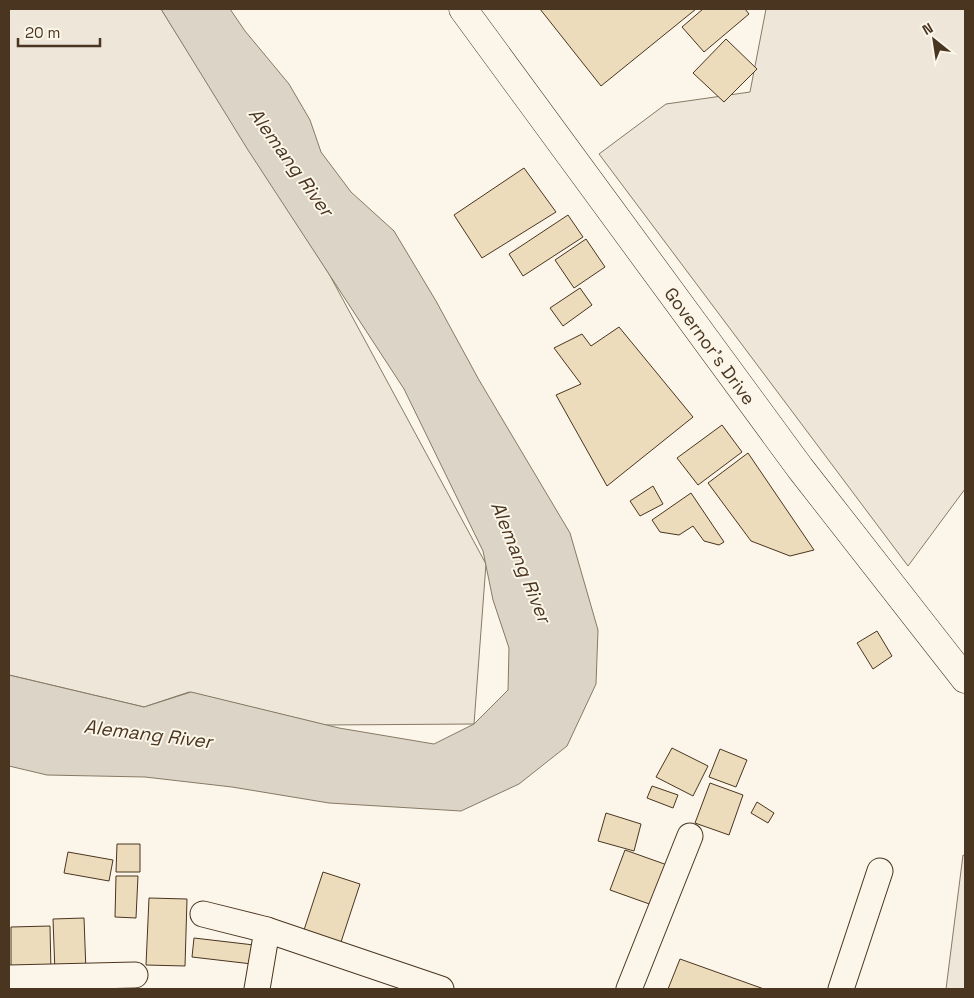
<svg xmlns="http://www.w3.org/2000/svg" width="974" height="998" font-family="'Space Grotesk',sans-serif">
	<style>
		.green { fill: #ede6d9; stroke: #887966 }
		.water { fill: #dcd4c6; stroke: #887966 }
		.building { fill: #ecdcbc; stroke: #4a3520 }
		.lines { fill: none; stroke-linecap: round; stroke-linejoin: round }
		.street-casing { stroke: #4a3520; stroke-width: 27 }
		.primary-casing { stroke: #4a3520; stroke-width: 29 }
		.street { stroke: #fbf6e9; stroke-width: 25 }
		.primary { stroke: #fbf6e9; stroke-width: 28 }
		.labels { text-anchor: middle; dominant-baseline: central; stroke-width: 4; stroke-linejoin: round; paint-order: stroke }
		.street-label { font-size: 18px; fill: #4a3520; stroke: #fbf6e9 }
		.water-label { font-size: 19px; font-style: italic; fill: #4a3520; stroke: #fbf6e9 }
	</style>
	<rect width="100%" height="100%" fill="#fbf6e9"/>
	<g class="green">
		<polygon points="9,9 161,9 328,272 486,564 474,724 325,725 189,692 144,707 9,675"/>
		<polygon points="766,9 965,9 965,489 908,566 599,154 666,104 750,92"/>
		<polygon points="963,855 965,856 965,989 946,989"/>
	</g>
	<polygon class="water" points="161,9 230,9 245,31 289,84 310,120 321,152 351,192 394,231 436,301 479,380 570,533 598,630 596,684 567,746 519,784 461,811 329,803 232,787 145,777 47,775 9,766 9,675 144,707 191,692 339,728 434,744 474,724 508,690 509,648 493,600 483,551 404,389 248,150"/>
	<g class="building">
		<polygon points="540,9 696,9 601,86"/>
		<polygon points="703,9 745,9 749,14 704,52 682,27"/>
		<polygon points="726,39 757,69 724,102 693,73"/>
		<polygon points="524,168 556,212 482,258 454,215"/>
		<polygon points="568,215 583,237 523,276 509,254"/>
		<polygon points="586,239 605,267 574,288 555,260"/>
		<polygon points="580,288 592,305 563,326 550,308"/>
		<polygon points="619,327 693,417 607,486 556,395 581,384 554,348 582,334 591,346"/>
		<polygon points="722,425 742,452 698,485 677,458"/>
		<polygon points="748,453 814,550 790,556 751,541 708,483"/>
		<polygon points="653,486 663,504 640,516 630,501"/>
		<polygon points="691,493 724,542 719,545 704,541 693,526 679,535 660,532 652,520"/>
		<polygon points="877,631 892,656 873,669 857,643"/>
		<polygon points="672,748 708,766 693,796 656,777"/>
		<polygon points="720,749 747,760 736,787 709,777"/>
		<polygon points="710,783 743,795 729,835 695,823"/>
		<polygon points="652,786 678,795 673,808 647,798"/>
		<polygon points="757,802 774,813 768,823 751,813"/>
		<polygon points="606,813 641,824 634,851 598,841"/>
		<polygon points="117,844 140,844 140,872 116,872"/>
		<polygon points="625,850 670,866 655,906 610,890"/>
		<polygon points="68,852 113,860 109,881 64,873"/>
		<polygon points="323,872 360,884 340,945 303,933"/>
		<polygon points="116,876 138,876 136,918 115,917"/>
		<polygon points="149,898 187,899 185,966 146,965"/>
		<polygon points="84,918 86,972 55,973 53,919"/>
		<polygon points="50,926 51,972 11,972 11,927"/>
		<polygon points="194,938 254,945 252,964 192,957"/>
		<polygon points="680,959 764,989 668,989"/>
	</g>
	<g class="lines">
		<defs>
			<g id="street">
				<polyline points="203,914 267,930 441,989"/>
				<polyline points="9,978 135,975"/>
				<polyline points="257,989 267,930"/>
				<polyline points="629,989 690,836"/>
				<polyline points="841,989 880,871"/>
			</g>
			<polyline id="primary" points="463,9 800,468 965,679"/>
		</defs>
		<use href="#street" class="street-casing"/>
		<use href="#primary" class="primary-casing"/>
		<use href="#street" class="street"/>
		<use href="#primary" class="primary"/>
	</g>
	<g class="labels">
		<g class="street-label">
			<text transform="translate(710 346) rotate(54)">Governor's Drive</text>
		</g>
		<g class="water-label">
			<text transform="translate(291 162) rotate(54)">Alemang River</text>
			<text transform="translate(521 562) rotate(68)">Alemang River</text>
			<text transform="translate(148 734) rotate(7)">Alemang River</text>
		</g>
	</g>
	<rect width="974" height="998" fill="none" stroke="#4a3520" stroke-width="20"/>
	<g transform="translate(934 40) rotate(330)" stroke="#fbf6e9" stroke-width="4" paint-order="stroke">
	<path d="M0-4L9 19L0 12L-9 19Z" fill="#4a3520"/>
	<text y="-8" font-size="14" font-weight="bold" text-anchor="middle" fill="#4a3520">N</text>
	</g>
	<path d="M18 38v8h82v-8" fill="none" stroke="#4a3520" stroke-width="2.5"/>
	<text x="25" y="38" font-size="15" fill="#4a3520" stroke="#fbf6e9" stroke-width="4" paint-order="stroke">20 m</text>
</svg>
